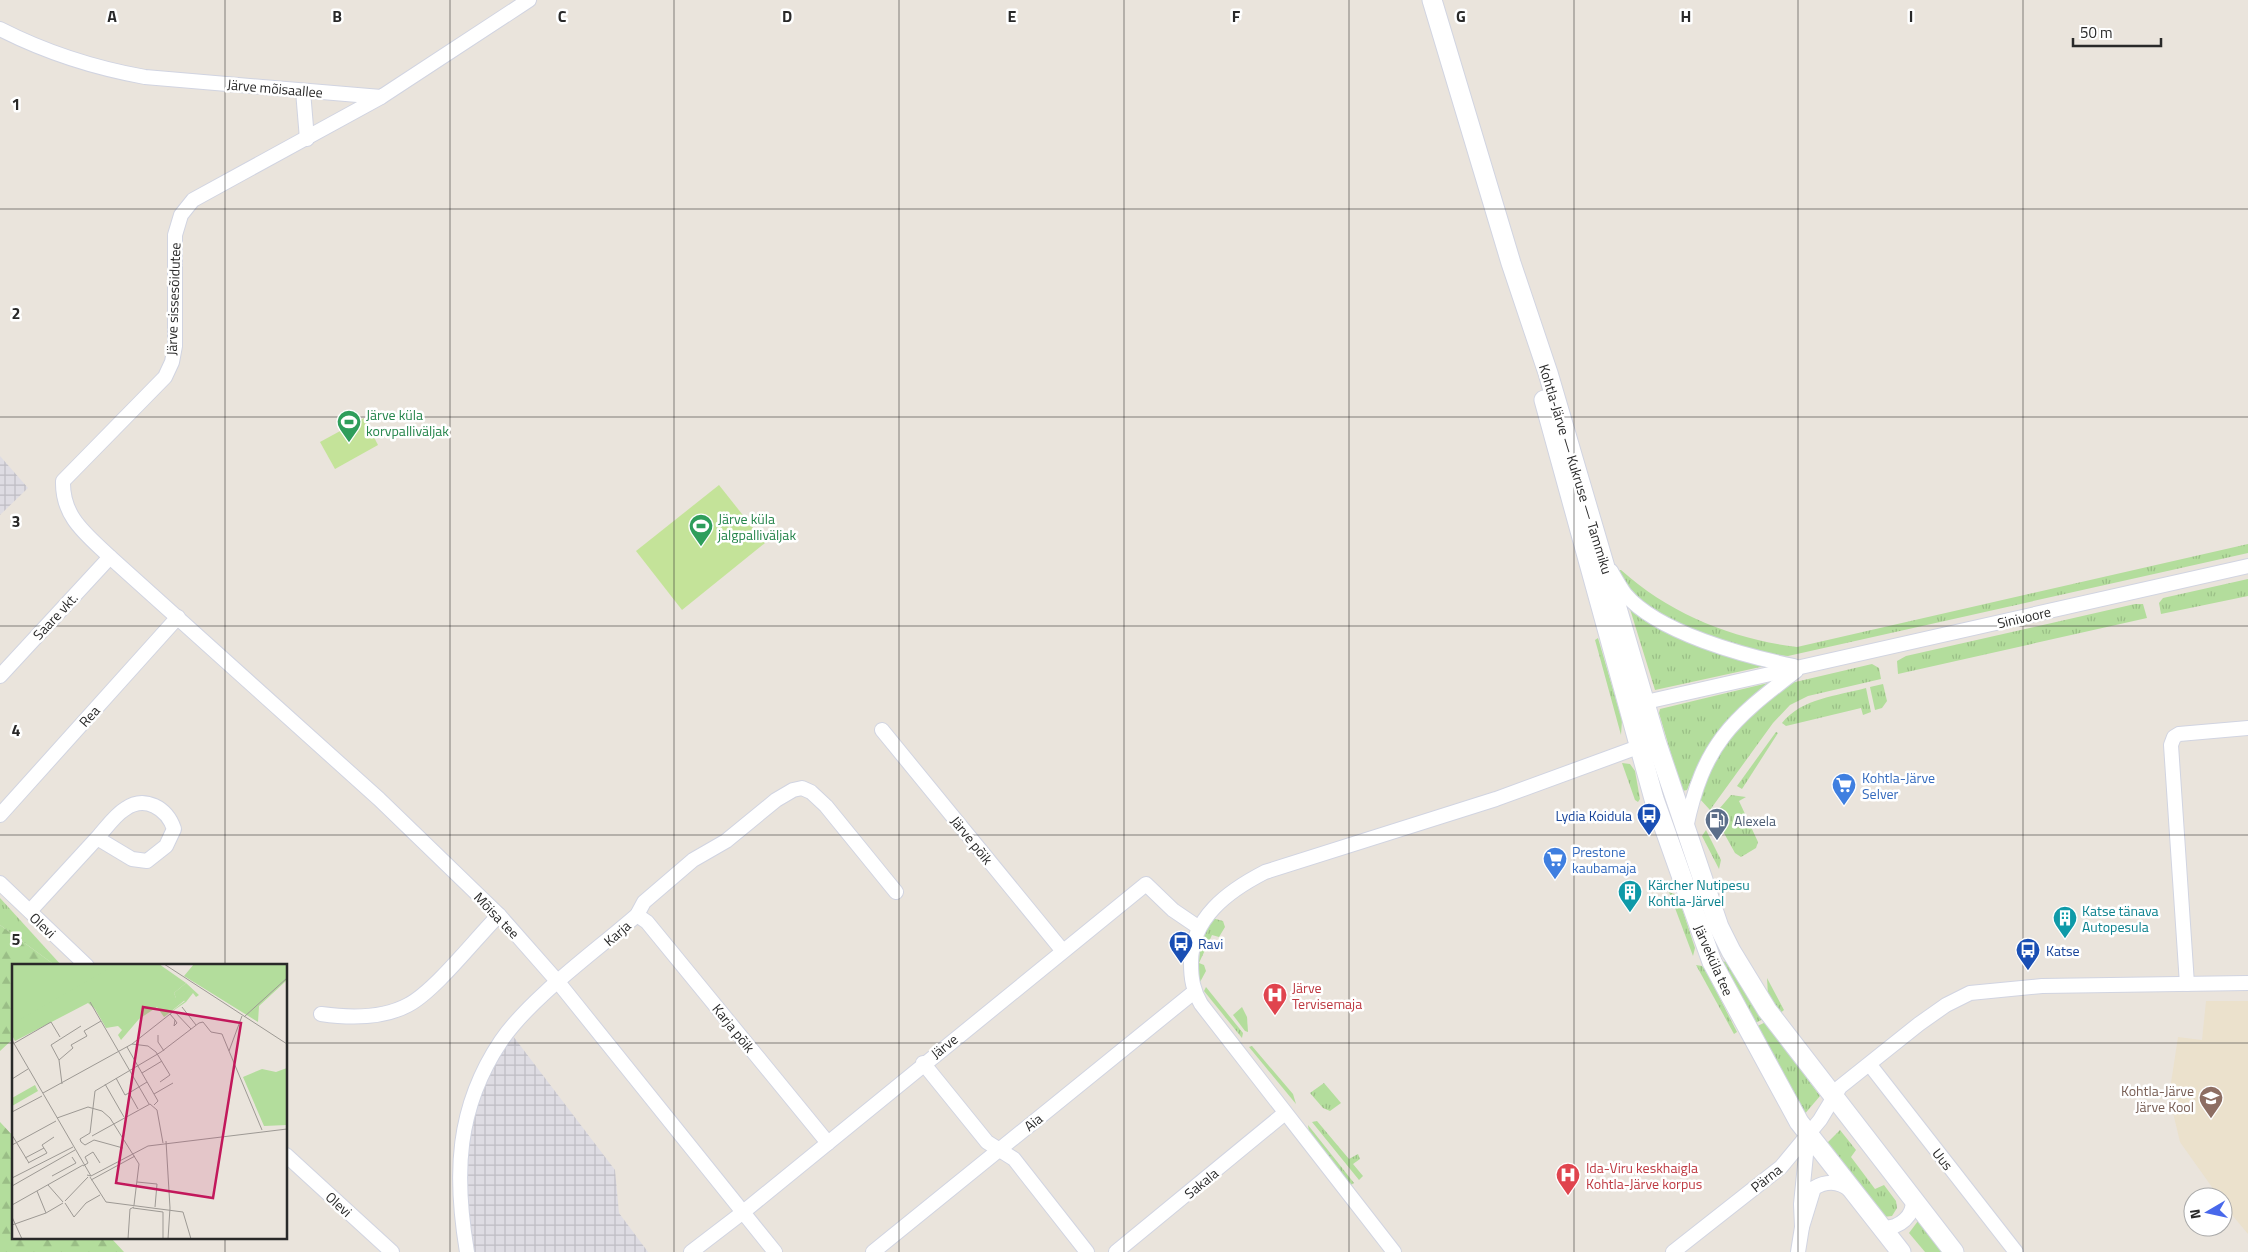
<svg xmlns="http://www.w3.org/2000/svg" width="2248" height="1252" font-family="'Titillium Web',sans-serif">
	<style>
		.industrial { fill: url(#industrial-grid) }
		.education { fill: #ebe1cc }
		.grass { fill: url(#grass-tufts) }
		.forest { fill: url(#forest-firs) }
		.pitch { fill: #c4e399 }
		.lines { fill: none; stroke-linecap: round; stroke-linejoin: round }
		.street-casing { stroke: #d1d4e1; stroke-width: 16 }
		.secondary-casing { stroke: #d1d4e1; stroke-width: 21 }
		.street { stroke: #fff; stroke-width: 14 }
		.secondary { stroke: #fff; stroke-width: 19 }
		.grid { fill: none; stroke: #292929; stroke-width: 1; stroke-opacity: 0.55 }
		.labels { text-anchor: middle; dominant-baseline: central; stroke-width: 5; stroke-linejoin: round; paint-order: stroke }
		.street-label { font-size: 14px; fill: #292929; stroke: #fff }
		.leisure-label { font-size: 14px; fill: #27864d; stroke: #fff; text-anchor: start }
		.shop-label { font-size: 14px; fill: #366cbe; stroke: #fff; text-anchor: start }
		.transit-label { font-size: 14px; fill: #164399; stroke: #fff; text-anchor: start }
		.service-label { font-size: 14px; fill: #4e5e75; stroke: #fff; text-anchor: start }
		.culture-label { font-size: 14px; fill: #0d838f; stroke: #fff; text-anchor: start }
		.health-label { font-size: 14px; fill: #be3a42; stroke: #fff; text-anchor: start }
		.education-label { font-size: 14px; fill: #785e54; stroke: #fff; text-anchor: end }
		.inset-road { fill: none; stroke: #9d9994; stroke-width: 1 }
		.view { fill: #c2185b; fill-opacity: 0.15; stroke: #c2185b; stroke-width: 2.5 }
		.inset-edge { fill: none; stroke: #292929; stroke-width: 2.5 }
		.grid-label { font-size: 16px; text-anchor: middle; font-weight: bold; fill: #292929; stroke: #fff; stroke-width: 5; stroke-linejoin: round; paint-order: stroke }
	</style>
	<defs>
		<pattern id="industrial-grid" width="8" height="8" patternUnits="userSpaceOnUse" patternTransform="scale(1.25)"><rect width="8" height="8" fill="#dedce3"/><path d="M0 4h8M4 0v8" fill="none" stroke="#bebdc3"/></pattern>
		<pattern id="grass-tufts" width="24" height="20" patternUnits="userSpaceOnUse" patternTransform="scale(1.25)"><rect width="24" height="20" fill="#b3dd9c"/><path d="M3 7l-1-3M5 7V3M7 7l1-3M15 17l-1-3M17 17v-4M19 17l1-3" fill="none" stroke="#9abe86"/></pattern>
		<pattern id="forest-firs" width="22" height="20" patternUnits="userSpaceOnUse" patternTransform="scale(1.25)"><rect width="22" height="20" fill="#b3dd9c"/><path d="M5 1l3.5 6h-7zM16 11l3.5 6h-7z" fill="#9abe86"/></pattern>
	</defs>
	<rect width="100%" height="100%" fill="#eae4dc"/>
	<g class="industrial">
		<polygon points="0,456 28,488 0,515"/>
		<polygon points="513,1036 615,1170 619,1213 648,1252 473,1252 466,1203 466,1139 485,1078"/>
	</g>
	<polygon class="education" points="2206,1001 2248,1001 2248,1234 2223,1204 2223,1197 2219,1197 2180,1142 2169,1096 2178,1037 2202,1040"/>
	<g class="grass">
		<path d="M2248 544V553L1788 656 1764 654 1703 635 1672 620 1631 595 1619 570H1621C1670 614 1732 639 1797 647Z"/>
		<polygon points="2248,579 2248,596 2161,614 2159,603 2163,598"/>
		<polygon points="2135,604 2143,604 2147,618 1898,674 1897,661 1906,656"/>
		<path d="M1630 609C1671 638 1717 654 1765 666L1655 690Z"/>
		<polygon points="1598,638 1622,720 1621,735 1597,647 1595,640"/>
		<polygon points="1872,664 1879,668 1881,679 1808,696 1790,705 1773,723 1710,810 1699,798 1706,774 1728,738 1762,704 1791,683"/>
		<path d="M1768 683C1729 716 1706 743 1687 790L1682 791 1659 713 1660 709Z"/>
		<polygon points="1883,684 1887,701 1882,708 1875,710 1870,687"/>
		<path d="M1866 688 1871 712 1863 715 1861 708 1786 726 1782 723C1802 698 1837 696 1866 688Z"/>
		<polygon points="1776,732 1778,733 1742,789 1737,786"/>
		<polygon points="1622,763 1630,764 1635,771 1640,799 1638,802 1635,800"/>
		<polygon points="1731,795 1746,797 1739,801 1758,842 1756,848 1741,857 1735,853 1714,815"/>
		<polygon points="1706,830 1721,860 1719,869 1702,836"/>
		<polygon points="1669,892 1674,894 1679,899 1695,948 1693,956"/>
		<polygon points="0,898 62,966 56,966 0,925"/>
		<path d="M1212 918 1223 921 1225 927 1219 937 1212 935 1199 963 1204 965 1206 971 1199 984C1198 964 1199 935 1212 918Z"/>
		<polygon points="1722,961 1726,962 1763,1019 1752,1025"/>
		<polygon points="1696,965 1702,966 1705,969 1737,1032 1734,1034"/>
		<polygon points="1767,978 1784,1010 1779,1014 1768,995"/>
		<polygon points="1206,987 1243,1033 1242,1038 1204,991"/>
		<polygon points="1242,1007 1247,1017 1248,1032 1245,1031 1233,1015"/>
		<polygon points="1766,1022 1820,1096 1803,1116 1753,1028"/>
		<polygon points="1252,1046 1293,1094 1296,1104 1249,1047"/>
		<polygon points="1324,1083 1341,1103 1330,1111 1323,1108 1310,1093"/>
		<polygon points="1317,1121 1349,1159 1358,1154 1360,1159 1353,1164 1363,1176 1359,1180 1312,1122"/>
		<polygon points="1308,1125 1354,1183 1351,1185 1309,1133"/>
		<polygon points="1840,1130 1856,1150 1851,1157 1875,1189 1884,1185 1896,1201 1897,1208 1892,1216 1883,1217 1825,1145"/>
		<polygon points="1918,1221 1943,1252 1925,1252 1909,1233"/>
	</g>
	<g class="forest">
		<polygon points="0,925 56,966 14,966 14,1038 0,1051"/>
		<polygon points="0,1122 14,1137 14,1238 111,1238 124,1252 0,1252"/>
	</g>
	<g class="pitch">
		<polygon points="364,418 378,445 335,469 320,442"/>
		<polygon points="719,485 765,543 682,610 636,551"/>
	</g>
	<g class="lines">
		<defs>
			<g id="street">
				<path d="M0 29C45 52 95 68 145 77L381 97 529 0"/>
				<polyline points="303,91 307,139"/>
				<path d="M381 97 193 200 181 215 175 235V346L172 362 165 377 63 481C62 517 86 534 110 557L379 799 499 915 558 982 775 1252"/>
				<path d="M1611 571C1615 578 1620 587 1625 594 1658 633 1745 656 1794 666"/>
				<polyline points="0,676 110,557"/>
				<polyline points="1637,704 2248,566"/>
				<polyline points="882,730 1062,950"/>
				<polyline points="0,815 178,617"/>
				<path d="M1686 828C1703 745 1731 720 1796 671"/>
				<polyline points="0,883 87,966"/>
				<path d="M30 911C52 887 75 862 98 837 106 828 115 815 125 809 145 795 167 808 174 829L166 846 147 861 132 859 97 838"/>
				<polyline points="637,915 647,922 828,1143"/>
				<polyline points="2187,984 2171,745 2174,737 2179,734 2248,728"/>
				<path d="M321 1014C349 1018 382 1019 408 1005 435 991 476 938 499 915"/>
				<polyline points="923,1063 987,1142 1014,1159 1087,1252"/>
				<polyline points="1870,1065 2016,1252"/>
				<path d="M1808 1135 1801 1204 1802 1227 1814 1188C1827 1180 1840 1181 1851 1191"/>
				<polyline points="286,1155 392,1252"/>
				<path d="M1883 1228C1900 1228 1914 1216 1913 1199"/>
				<path d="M467 1252C454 1175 456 1108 501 1041 531 997 596 951 637 915L644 902 693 860 726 841 776 800 793 790 802 788 811 792 826 806 896 892"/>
				<polyline points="691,1252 742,1213 1146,884 1173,910 1198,927"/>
				<polyline points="873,1252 1194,992"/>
				<polyline points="1116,1252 1285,1113"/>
				<path d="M1394 1252 1201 1004C1193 990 1191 979 1191 963 1191 918 1228 891 1265 872L1496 799 1649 743"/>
				<polyline points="1673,1252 1781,1167 1820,1120 1840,1087 1919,1024 1946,1005 1970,993 2042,986 2248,983"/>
				<polyline points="1798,1252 1802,1227"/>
			</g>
			<g id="secondary">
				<polyline points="1432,0 1511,263 1548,373 1656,741 1719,927 1731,951 1767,1010 1954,1252"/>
				<polyline points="1544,400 1654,799 1712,962 1799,1122 1901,1252"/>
			</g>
		</defs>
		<use href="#street" class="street-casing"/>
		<use href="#secondary" class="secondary-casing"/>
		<use href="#street" class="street"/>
		<use href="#secondary" class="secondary"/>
	</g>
	<path class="grid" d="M225 0V966M450 0V1252M674 0V1252M899 0V1252M1124 0V1252M1349 0V1252M1574 0V1252M1798 0V1252M2023 0V1252M0 209H2248M0 417H2248M0 626H2248M0 835H2248M0 1043H14M286 1043H2248M225 1238V1252"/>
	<defs>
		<symbol id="stadium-pin" viewBox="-11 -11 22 30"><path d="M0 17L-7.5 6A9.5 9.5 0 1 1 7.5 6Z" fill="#2e9e5b" stroke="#fff"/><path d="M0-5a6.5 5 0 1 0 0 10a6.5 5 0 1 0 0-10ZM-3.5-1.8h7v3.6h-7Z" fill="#fff"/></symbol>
		<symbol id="supermarket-pin" viewBox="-11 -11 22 30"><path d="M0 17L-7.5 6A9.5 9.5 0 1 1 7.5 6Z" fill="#3f7fe0" stroke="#fff"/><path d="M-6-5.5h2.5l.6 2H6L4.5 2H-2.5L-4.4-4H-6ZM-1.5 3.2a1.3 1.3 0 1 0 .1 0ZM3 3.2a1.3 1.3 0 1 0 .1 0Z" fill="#fff"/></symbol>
		<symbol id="bus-pin" viewBox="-11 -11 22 30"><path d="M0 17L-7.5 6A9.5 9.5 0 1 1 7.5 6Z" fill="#1a4fb4" stroke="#fff"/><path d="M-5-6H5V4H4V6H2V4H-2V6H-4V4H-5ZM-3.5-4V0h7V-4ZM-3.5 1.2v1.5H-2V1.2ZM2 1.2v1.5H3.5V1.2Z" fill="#fff"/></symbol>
		<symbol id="fuel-pin" viewBox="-11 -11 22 30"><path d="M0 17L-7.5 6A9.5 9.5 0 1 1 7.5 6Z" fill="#5c6f8a" stroke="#fff"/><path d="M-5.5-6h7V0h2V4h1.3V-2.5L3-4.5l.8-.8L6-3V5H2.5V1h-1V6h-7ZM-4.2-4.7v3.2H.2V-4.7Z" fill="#fff"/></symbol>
		<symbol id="building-pin" viewBox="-11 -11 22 30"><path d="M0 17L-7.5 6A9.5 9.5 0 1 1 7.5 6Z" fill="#0f9aa8" stroke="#fff"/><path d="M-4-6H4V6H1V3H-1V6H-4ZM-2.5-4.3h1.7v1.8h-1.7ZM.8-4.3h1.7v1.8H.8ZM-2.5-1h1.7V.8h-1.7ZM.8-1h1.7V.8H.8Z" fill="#fff"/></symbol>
		<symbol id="hospital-pin" viewBox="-11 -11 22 30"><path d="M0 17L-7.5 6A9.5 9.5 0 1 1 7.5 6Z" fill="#e0444e" stroke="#fff"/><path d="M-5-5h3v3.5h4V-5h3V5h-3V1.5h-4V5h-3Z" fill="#fff"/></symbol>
		<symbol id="school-pin" viewBox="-11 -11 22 30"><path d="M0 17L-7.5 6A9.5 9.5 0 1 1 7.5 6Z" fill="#8d6e63" stroke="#fff"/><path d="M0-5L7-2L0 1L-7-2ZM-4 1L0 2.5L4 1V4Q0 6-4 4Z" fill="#fff"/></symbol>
	</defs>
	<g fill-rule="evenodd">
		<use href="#stadium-pin" x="335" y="408" width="28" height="38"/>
		<use href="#stadium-pin" x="687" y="512" width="28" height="38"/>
		<use href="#supermarket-pin" x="1830" y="771" width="28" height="38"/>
		<use href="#bus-pin" x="1635" y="801" width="28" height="38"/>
		<use href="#fuel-pin" x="1703" y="806" width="28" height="38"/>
		<use href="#supermarket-pin" x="1541" y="845" width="28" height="38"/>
		<use href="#building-pin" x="1616" y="878" width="28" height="38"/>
		<use href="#building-pin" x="2051" y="904" width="28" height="38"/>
		<use href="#bus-pin" x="1167" y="929" width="28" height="38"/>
		<use href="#bus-pin" x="2014" y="936" width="28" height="38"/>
		<use href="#hospital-pin" x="1261" y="981" width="28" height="38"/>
		<use href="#school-pin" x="2197" y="1084" width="28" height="38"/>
		<use href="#hospital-pin" x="1554" y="1161" width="28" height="38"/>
	</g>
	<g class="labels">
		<g class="street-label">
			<text transform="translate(275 88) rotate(5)">Järve mõisaallee</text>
			<text transform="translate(173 299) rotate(-88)">Järve sissesõidutee</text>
			<text transform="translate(1576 469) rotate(73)">Kohtla-Järve — Kukruse — Tammiku</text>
			<text transform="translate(55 616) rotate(-47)">Saare vkt.</text>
			<text transform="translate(2024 617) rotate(-13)">Sinivoore</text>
			<text transform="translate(89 716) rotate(-48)">Rea</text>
			<text transform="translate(972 840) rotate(51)">Järve põik</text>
			<text transform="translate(497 915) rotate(46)">Mõisa tee</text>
			<text transform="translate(43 925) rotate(43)">Olevi</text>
			<text transform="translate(617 933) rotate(-41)">Karja</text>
			<text transform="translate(1714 960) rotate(66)">Järveküla tee</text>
			<text transform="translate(734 1028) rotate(51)">Karja põik</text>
			<text transform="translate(944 1046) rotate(-39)">Järve</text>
			<text transform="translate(1033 1122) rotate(-39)">Aia</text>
			<text transform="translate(1943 1159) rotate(52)">Uus</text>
			<text transform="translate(1766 1178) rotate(-38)">Pärna</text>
			<text transform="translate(1201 1183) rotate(-39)">Sakala</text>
			<text transform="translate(339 1204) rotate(42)">Olevi</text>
		</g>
		<g class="leisure-label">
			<text x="366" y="414">Järve küla<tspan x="366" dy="16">korvpalliväljak</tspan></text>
			<text x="718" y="518">Järve küla<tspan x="718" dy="16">jalgpalliväljak</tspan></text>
		</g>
		<g class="shop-label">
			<text x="1862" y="777">Kohtla-Järve<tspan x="1862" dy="16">Selver</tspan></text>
			<text x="1572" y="851">Prestone<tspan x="1572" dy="16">kaubamaja</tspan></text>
		</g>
		<g class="transit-label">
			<text x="1632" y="815" text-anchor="end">Lydia Koidula</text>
			<text x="1198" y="943">Ravi</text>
			<text x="2046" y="950">Katse</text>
		</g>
		<g class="service-label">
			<text x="1734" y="820">Alexela</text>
		</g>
		<g class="culture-label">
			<text x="1648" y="884">Kärcher Nutipesu<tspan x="1648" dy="16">Kohtla-Järvel</tspan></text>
			<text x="2082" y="910">Katse tänava<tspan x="2082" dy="16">Autopesula</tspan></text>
		</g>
		<g class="health-label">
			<text x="1292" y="987">Järve<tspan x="1292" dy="16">Tervisemaja</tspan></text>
			<text x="1586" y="1167">Ida-Viru keskhaigla<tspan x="1586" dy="16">Kohtla-Järve korpus</tspan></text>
		</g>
		<g class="education-label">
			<text x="2194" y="1090">Kohtla-Järve<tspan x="2194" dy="16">Järve Kool</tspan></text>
		</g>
	</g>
	<g transform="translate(12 964)">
		<rect width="275" height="275" fill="#eae4dc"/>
		<path d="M182 0H275V16L247 42 246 58 172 12ZM174 19 187 31 184 33 181 29 174 38 152 53 173 37 164 34 162 29ZM275 104V161L252 162 231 113 250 105 264 108ZM23 121 26 127 0 142V134Z" fill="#b3dd9c"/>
		<path d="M0 0H147L174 19 162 29 164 34 171 33 173 36 152 53 145 43 127 55 109 76 106 71 110 66 106 62 94 64 83 45 76 39 3 77 0 71Z" fill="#b3dd9c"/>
		<path d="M0 0H105L0 60Z" fill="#b3dd9c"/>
		<path class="inset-road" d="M152 0 275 80M78 38 137 140M170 43 184 61M158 50 163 56 165 59 162 62 163 56M230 52 217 87 250 166M232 53 275 14M146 71V78L152 87M0 76 79 212 75 211M1 80 39 58 48 73M120 80 136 82 144 88 158 111 148 118M115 83 146 137 142 141M47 96 39 81 69 62M130 109 150 97M104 114 113 131 117 129M0 115 16 105M50 120 47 96 61 84 59 81 75 72 72 67 89 57M93 120 112 153M31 129 120 80 162 47 179 65M117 129 135 118M117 129 126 145M142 130 161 119M0 148 30 132M45 154 76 143 90 147 98 154 127 200 122 241M78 169 83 127 149 88 187 59 191 58 199 68 210 70 217 87M78 169 68 175 69 178 73 181 82 176M0 171 17 199M80 172 138 140 145 146 151 179M82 176 111 184M154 177 158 244 156 275M0 181 44 157M13 194 32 184M16 199 35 189 30 181 42 173M71 202 76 199 73 193 81 188 88 199M40 212 64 199 60 193M79 212 136 182 275 165M78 213 94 238 171 248 179 275M0 214 61 183M79 216 123 192M125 218 145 220 143 243M36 221 51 238M0 222 63 186M25 227 34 249M53 237 76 213M53 239 62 253 74 239 88 231M0 241 71 201M121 244 151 248V275M0 253 10 275M0 261 34 249 51 239M116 275 118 245 122 243"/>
		<path class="view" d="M131 43 229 59 201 234 104 219Z"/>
		<rect width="275" height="275" class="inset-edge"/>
	</g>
	<g class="grid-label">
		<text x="112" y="22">A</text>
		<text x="337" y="22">B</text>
		<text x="562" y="22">C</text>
		<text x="787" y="22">D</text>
		<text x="1012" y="22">E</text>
		<text x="1236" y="22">F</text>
		<text x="1461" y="22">G</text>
		<text x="1686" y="22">H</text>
		<text x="1911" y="22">I</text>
		<text x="16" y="110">1</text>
		<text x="16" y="319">2</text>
		<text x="16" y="527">3</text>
		<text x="16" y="736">4</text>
		<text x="16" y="945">5</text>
	</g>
	<g transform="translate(2208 1212) rotate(261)"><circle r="24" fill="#ffffff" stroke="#a9a9a9"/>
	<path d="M0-4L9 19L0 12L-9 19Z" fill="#4868eb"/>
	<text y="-8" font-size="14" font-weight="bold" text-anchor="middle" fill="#292929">N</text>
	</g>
	<path d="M2073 38v8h88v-8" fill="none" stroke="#292929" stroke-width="2.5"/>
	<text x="2080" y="38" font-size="15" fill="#292929" stroke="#ffffff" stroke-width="4" paint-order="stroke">50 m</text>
</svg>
